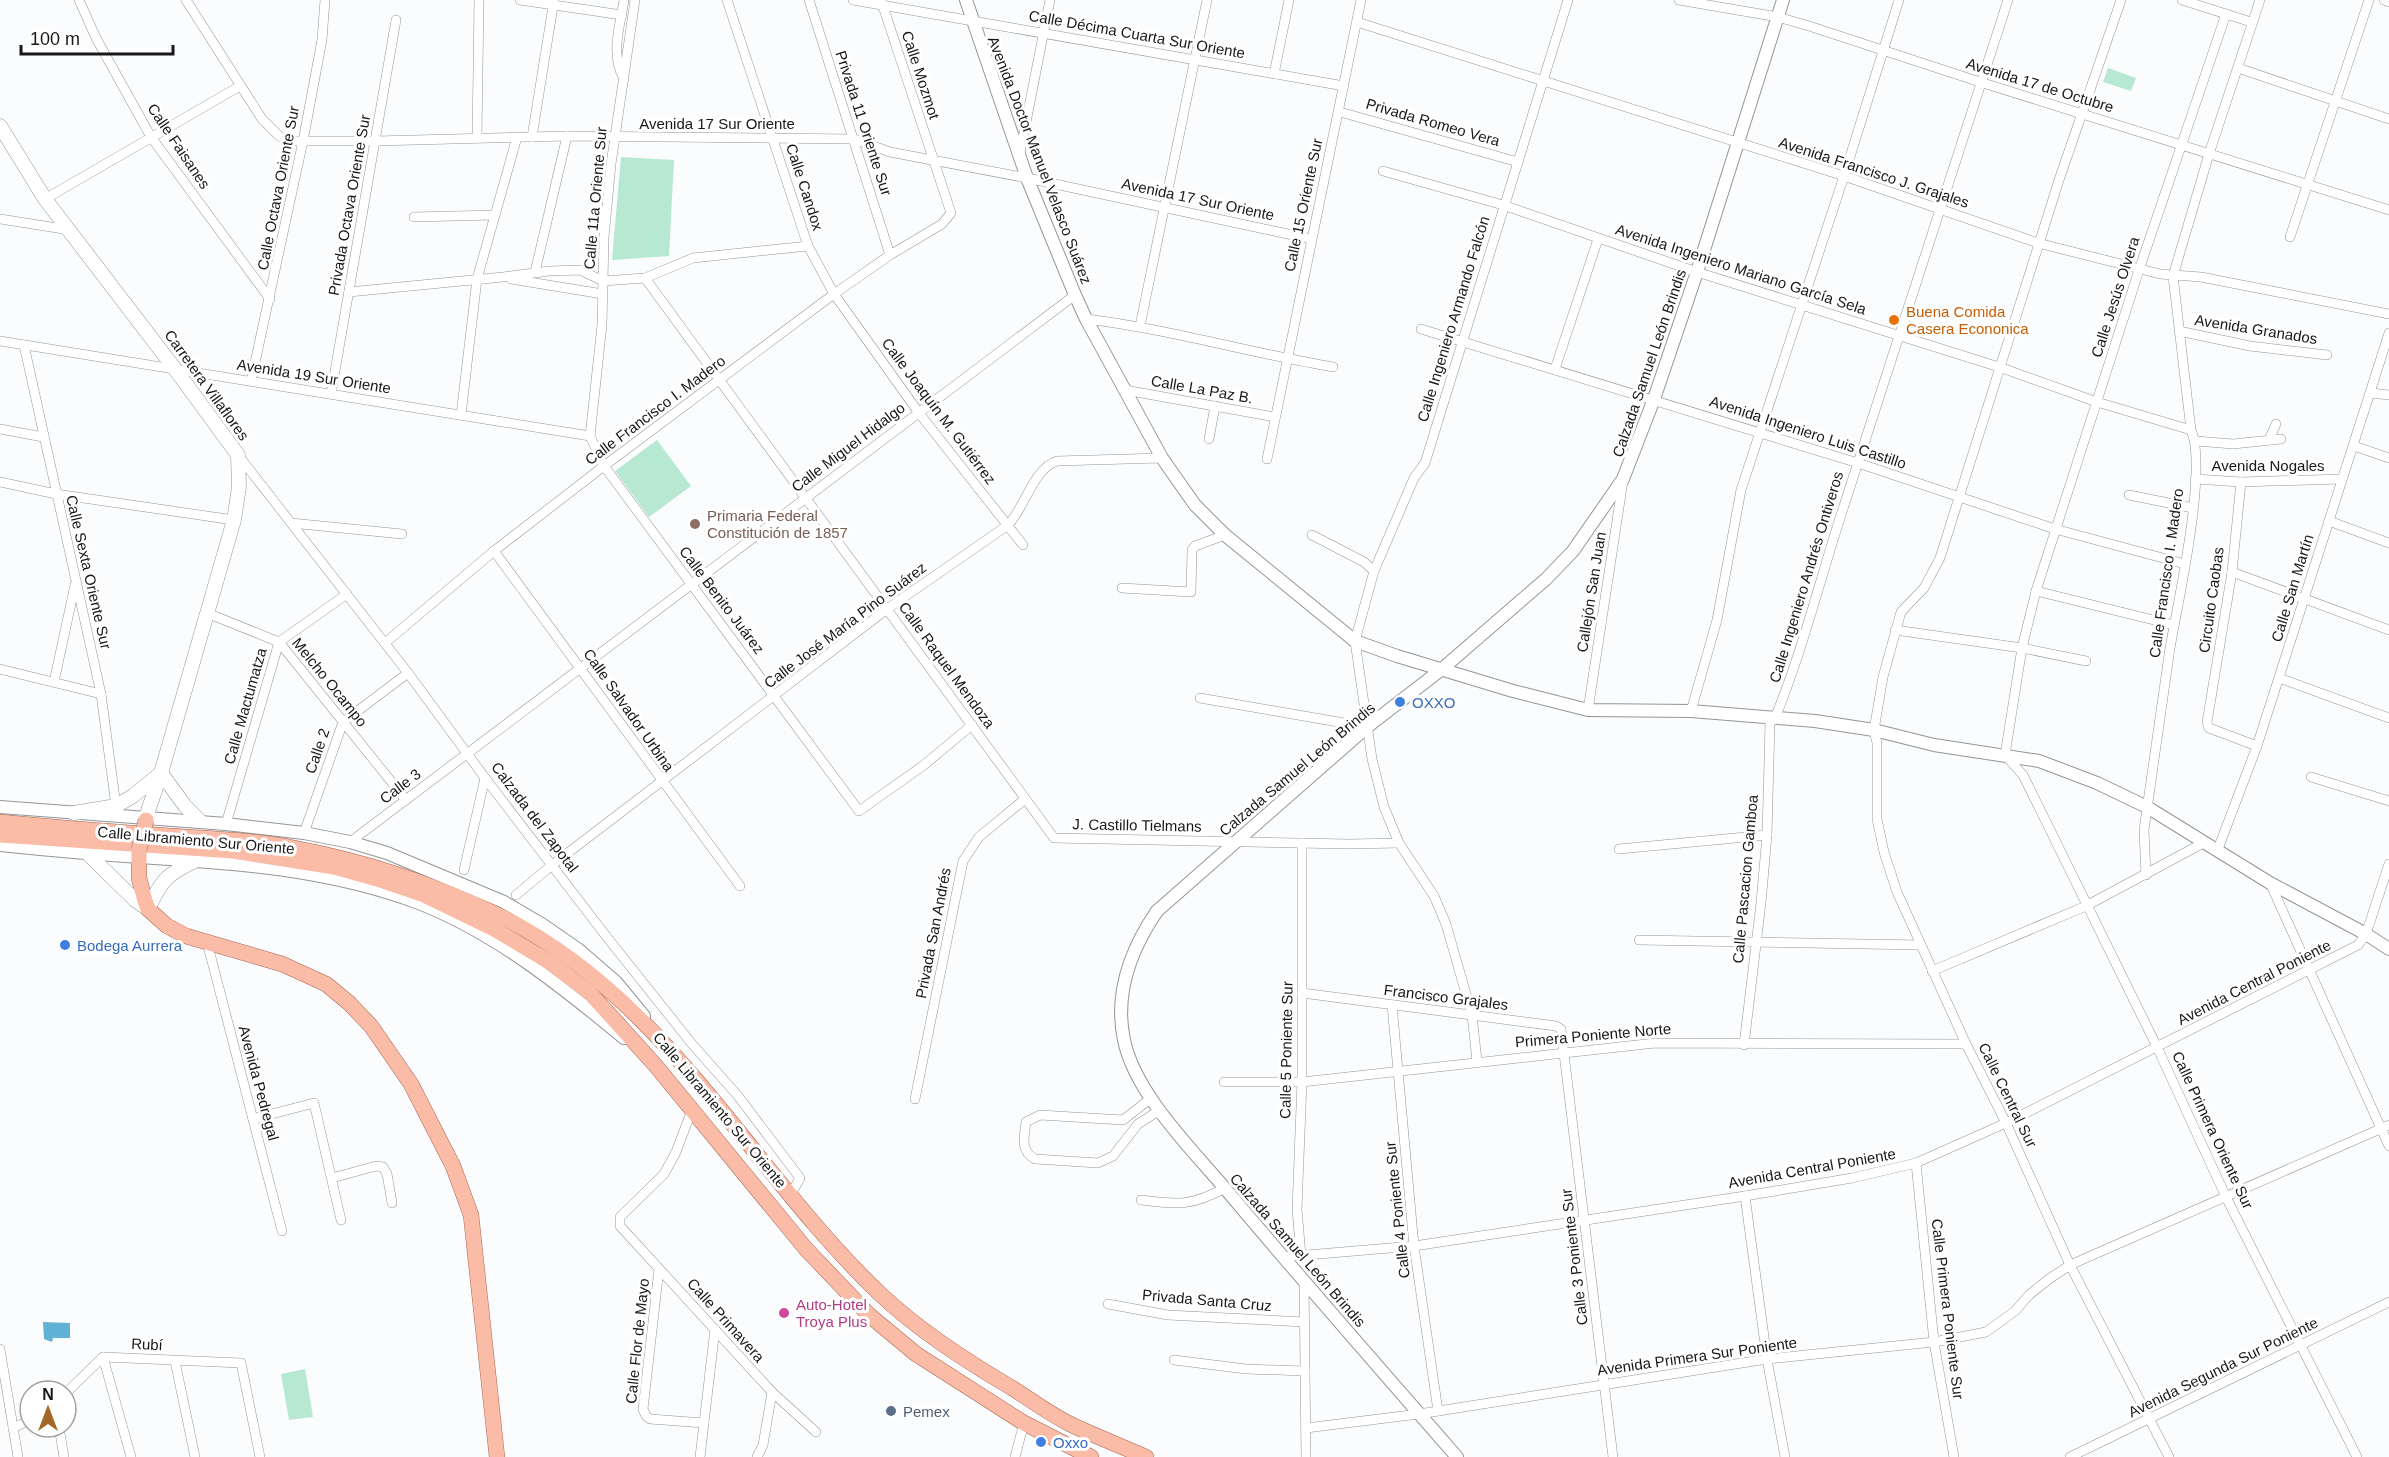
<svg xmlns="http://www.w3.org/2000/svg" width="2389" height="1457" font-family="Helvetica,sans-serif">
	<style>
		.green { fill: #b7e8d1 }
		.water { fill: #61b2d4 }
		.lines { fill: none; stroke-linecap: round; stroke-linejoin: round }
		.minor-casing { stroke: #939598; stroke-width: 10 }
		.tertiary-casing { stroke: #939598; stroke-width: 14 }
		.secondary-casing { stroke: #939598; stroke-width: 15 }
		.primary-casing { stroke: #a96650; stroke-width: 16 }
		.minor { stroke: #fff; stroke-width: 9 }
		.tertiary { stroke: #fff; stroke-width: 12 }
		.secondary { stroke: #fff; stroke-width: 14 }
		.primary { stroke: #fabca7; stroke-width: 15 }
		.primary-bridge-casing { stroke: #a96650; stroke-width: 16; stroke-linecap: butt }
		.primary-bridge { stroke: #fabca7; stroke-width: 15 }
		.food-dot { fill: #e8710a; stroke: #fff; stroke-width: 2 }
		.education-dot { fill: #8d6e63; stroke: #fff; stroke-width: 2 }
		.shop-dot { fill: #3f7fe0; stroke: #fff; stroke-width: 2 }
		.hotel-dot { fill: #d1479c; stroke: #fff; stroke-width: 2 }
		.service-dot { fill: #5c6f8a; stroke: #fff; stroke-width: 2 }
		.labels { text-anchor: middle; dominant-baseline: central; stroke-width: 6; stroke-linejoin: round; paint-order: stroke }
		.street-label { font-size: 15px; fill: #18181a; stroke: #fff }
		.food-label { font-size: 15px; fill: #c56008; stroke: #fff; text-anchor: start }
		.education-label { font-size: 15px; fill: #785e54; stroke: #fff; text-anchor: start }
		.shop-label { font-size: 15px; fill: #366cbe; stroke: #fff; text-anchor: start }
		.hotel-label { font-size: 15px; fill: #b23c85; stroke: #fff; text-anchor: start }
		.service-label { font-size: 15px; fill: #4e5e75; stroke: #fff; text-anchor: start }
	</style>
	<rect width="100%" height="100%" fill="#fbfcfe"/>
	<g class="green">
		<polygon points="2108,68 2136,78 2131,91 2103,82"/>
		<polygon points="621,157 674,160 669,256 612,260"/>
		<polygon points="657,440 691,486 649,517 615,471"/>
		<polygon points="305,1369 313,1417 289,1420 281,1374"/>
	</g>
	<polygon class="water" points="43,1322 70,1323 70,1338 53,1338 52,1342 44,1339"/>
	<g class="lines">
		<defs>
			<g id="minor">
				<polyline points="79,0 96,38 151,137 270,299"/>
				<polyline points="186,0 262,119 279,136 288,141 376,141 567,136 854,139 890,152 1027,178 1311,239"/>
				<polyline points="520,0 622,15"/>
				<path d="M624 0C620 26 610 55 624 79"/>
				<polyline points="635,0 611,164 604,237 602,325 590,436 604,466 859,811 924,765 972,725"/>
				<polyline points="727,0 808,246 834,294 919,413 1023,545"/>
				<polyline points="809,0 890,255"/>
				<polyline points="853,0 1344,86"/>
				<polyline points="1679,0 1778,17 1809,26 1980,82 2389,210"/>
				<polyline points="2121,0 2059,180 1940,558 1924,588 1901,612 1883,677 1874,730 1877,743 1877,819 1884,852 1897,892 1966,1044 2006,1123 2070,1265 2169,1457"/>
				<polyline points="2182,0 2251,22"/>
				<polyline points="2384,0 2389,2"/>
				<polyline points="2226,14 2139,270 2036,591 2022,648 2005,755 2023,775 2157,1047 2226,1197 2357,1457"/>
				<polyline points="1357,22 1844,176 2038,243 2160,274 2201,277 2389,314"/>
				<polyline points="2238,68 2389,119"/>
				<polyline points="1274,74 1289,0"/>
				<polyline points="1340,112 1518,162"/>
				<polyline points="477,137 479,0"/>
				<polyline points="532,137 554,0"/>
				<polyline points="1020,153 1050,0"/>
				<polyline points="1383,171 1503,205 1697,272 1999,367 2097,402 2191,430"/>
				<polyline points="45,199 240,86"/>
				<polyline points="414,217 495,215"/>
				<polyline points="0,219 70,230"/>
				<polyline points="2290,237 2369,0"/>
				<polyline points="535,272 567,136"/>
				<polyline points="645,278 1054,838 1350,844 1399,843"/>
				<polyline points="511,279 603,294"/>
				<polyline points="349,292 503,277 549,271 580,270 603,281 645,278 693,258 808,246"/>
				<path d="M1086 319C1169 329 1250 353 1333 367"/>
				<polyline points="1140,326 1207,0"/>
				<polyline points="1421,329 1858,463 2055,529 2185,564"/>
				<polyline points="2179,331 2250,346 2327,355"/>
				<polyline points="0,341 590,436"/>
				<polyline points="24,345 101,694 116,806"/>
				<polyline points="1555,369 1598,239"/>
				<polyline points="251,381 303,141 322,40 325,0"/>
				<polyline points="1125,390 1275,417"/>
				<polyline points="2371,393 2389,395"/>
				<polyline points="331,394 396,20"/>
				<polyline points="461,415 477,279 517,137"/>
				<polyline points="0,429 43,437"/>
				<polyline points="1209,439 1215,406"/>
				<polyline points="2269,440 2276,424"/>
				<polyline points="2196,441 2233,444 2281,439"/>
				<polyline points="2354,446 2389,458"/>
				<polyline points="238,455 408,673 485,778 606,936 692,1044 738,1096 800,1178 791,1194"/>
				<polyline points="1267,459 1361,0"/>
				<polyline points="2195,479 2241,482 2342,479"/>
				<polyline points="0,482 56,494 234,520"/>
				<polyline points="2241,482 2232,572 2207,722 2209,728 2257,746"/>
				<polyline points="2129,495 2193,508"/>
				<polyline points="2329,521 2389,543"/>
				<polyline points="291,523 402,534"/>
				<polyline points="1312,535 1364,562 1374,571"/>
				<polyline points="494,551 740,886"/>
				<polyline points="2232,572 2389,630"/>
				<polyline points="1122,588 1191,592 1192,550 1195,546 1225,535"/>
				<polyline points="2036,591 2174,625"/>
				<polyline points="207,613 279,642 406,800"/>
				<polyline points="1895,630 2022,648 2086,661"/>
				<polyline points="385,643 494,551 604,466 834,294 890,255 942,224 951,213 881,0"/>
				<polyline points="0,669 101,694"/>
				<polyline points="2279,678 2389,718"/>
				<polyline points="54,682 75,585"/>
				<polyline points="1200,698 1367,727"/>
				<polyline points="1588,710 1623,481"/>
				<polyline points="1691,711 1717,620 1741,490 1844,176 1899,0"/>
				<polyline points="2311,777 2389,801"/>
				<polyline points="226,824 279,642 347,594"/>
				<polyline points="304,833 343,722 408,673"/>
				<polyline points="350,842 1075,295"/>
				<polyline points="1619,849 1767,835"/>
				<polyline points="2218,849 2257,746 2389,333"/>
				<polyline points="464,870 485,778"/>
				<path d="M2146 875 2144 830C2153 770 2161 709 2170 648 2178 602 2208 469 2191 430L2173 276 2209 154 2260 0"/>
				<polyline points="2270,883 2389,1146"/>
				<path d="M516 895 552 865 887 609 1008 525C1025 507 1034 468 1057 461L1162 458"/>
				<polyline points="1639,940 1921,945"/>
				<polyline points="207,942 282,1231"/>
				<polyline points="1932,971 2086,906 2205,842"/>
				<polyline points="1302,993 1556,1026 1561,1029 1613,1457"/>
				<polyline points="1392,1005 1414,1246 1438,1411"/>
				<path d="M1744 1045 1761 903 1767 835 1770 723 1775 718C1802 652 1819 583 1841 515 1897 343 1951 171 2008 0"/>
				<polyline points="1477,1061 1472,1015 1446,924 1434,896 1399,843 1384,807 1372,759 1355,641 1374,571 1414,478 1425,463 1568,0"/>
				<polyline points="1224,1082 1302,1082 1655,1043 1966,1044"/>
				<polyline points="915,1099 963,861 979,837 1025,799"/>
				<path d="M1150 1099 1123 1120 1040 1115 1026 1122C1024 1137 1020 1151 1035 1159L1098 1163 1113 1156 1138 1124 1160 1110"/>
				<polyline points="692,1110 676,1152 664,1174 620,1217 620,1226 772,1392 816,1432"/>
				<polyline points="253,1119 314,1103 341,1220"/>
				<polyline points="1916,1163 1934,1342 1954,1457"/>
				<polyline points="332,1178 376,1166 383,1167 387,1174 392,1203"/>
				<polyline points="1745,1196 1767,1359 1785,1457"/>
				<path d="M1141 1200C1178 1205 1192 1206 1225 1188"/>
				<polyline points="1301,1256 1297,1209 1302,1082 1302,843"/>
				<polyline points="1283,1257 1414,1246 1745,1196 1852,1178 1916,1163 2006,1123 2358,945 2366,934 2389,864"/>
				<polyline points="659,1269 643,1409 646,1416 650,1419 704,1423"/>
				<polyline points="1304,1280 1306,1457"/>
				<polyline points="1108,1304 1168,1315 1304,1322"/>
				<polyline points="0,1349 18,1457"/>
				<polyline points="103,1357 131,1457"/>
				<polyline points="1174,1360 1246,1369 1305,1371"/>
				<polyline points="175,1361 195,1457"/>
				<polyline points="66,1393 103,1357 241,1363 260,1457"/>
				<polyline points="59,1427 64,1457"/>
				<polyline points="13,1428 30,1420"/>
				<polyline points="1306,1428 1419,1414 1767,1359 1934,1342 1986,1332 2015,1311 2029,1295 2049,1279 2070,1265 2389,1125"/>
				<polyline points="700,1457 715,1329"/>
				<polyline points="757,1457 763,1445 772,1392"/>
				<polyline points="1015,1457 1024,1423"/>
				<polyline points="2070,1457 2389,1302"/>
			</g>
			<g id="tertiary">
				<polyline points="966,0 1027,178 1075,295 1086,319 1162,458 1195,505 1225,535 1355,641 1397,656 1513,691 1588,710 1691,711 1815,721 1874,730 1934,745 2039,761 2097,783 2147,807 2270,883 2366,934 2389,949"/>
				<polyline points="0,807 226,824 304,833 350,842 387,853 504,902 543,925 579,950 616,982 644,1016"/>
				<path d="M0 845C47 850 93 854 140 857 234 863 326 869 416 902 493 931 561 986 624 1038"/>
				<path d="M1457 1457C1380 1369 1303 1281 1228 1192 1192 1149 1135 1094 1124 1040 1114 993 1131 949 1157 911L1367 727 1442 669 1546 579 1573 551 1623 479 1654 399 1697 272 1783 0"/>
			</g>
			<g id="secondary">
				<polyline points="0,126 45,199 175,369 238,455 239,487 234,520 161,773 146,817"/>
				<polyline points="161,773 185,806 200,821"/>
				<polyline points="74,813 116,806 133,796 161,773"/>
				<path d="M86 852 135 900 148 909C162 879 167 874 197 860"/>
			</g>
			<g id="primary">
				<path d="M0 822C57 828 114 832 171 836 212 839 254 840 294 848 364 861 431 883 496 914 666 996 748 1167 878 1292 918 1330 965 1360 1012 1388 1031 1400 1050 1414 1070 1424 1095 1436 1121 1446 1146 1457"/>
				<polyline points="0,835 233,851 334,867 377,879 424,895 494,929 551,963 590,993 656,1066 806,1249 869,1315 916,1354 1024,1423 1091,1457"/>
				<polyline points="139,850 139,878 145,901 148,909 167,926 186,936 282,964 326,984 349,1003 371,1026 411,1084 453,1166 471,1215 497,1457"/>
			</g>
		</defs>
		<use href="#minor" class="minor-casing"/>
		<use href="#tertiary" class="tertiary-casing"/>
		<use href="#secondary" class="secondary-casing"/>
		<use href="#primary" class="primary-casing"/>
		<use href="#minor" class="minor"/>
		<use href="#tertiary" class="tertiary"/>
		<use href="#secondary" class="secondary"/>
		<use href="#primary" class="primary"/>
		<defs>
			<polyline id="primary-bridge" points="139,850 146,820"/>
		</defs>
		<use href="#primary-bridge" class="primary-bridge-casing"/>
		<use href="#primary-bridge" class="primary-bridge"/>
	</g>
	<circle class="food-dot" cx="1894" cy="320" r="6"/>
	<circle class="education-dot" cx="695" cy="524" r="6"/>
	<g class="shop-dot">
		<circle cx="1400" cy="702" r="6"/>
		<circle cx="65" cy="945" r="6"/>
		<circle cx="1041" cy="1442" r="6"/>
	</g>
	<circle class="hotel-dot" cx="784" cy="1313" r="6"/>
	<circle class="service-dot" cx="891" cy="1411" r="6"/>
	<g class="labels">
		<g class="street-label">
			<text transform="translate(1137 34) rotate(10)">Calle Décima Cuarta Sur Oriente</text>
			<text transform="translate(921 75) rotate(72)">Calle Mozmot</text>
			<text transform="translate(2040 85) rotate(17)">Avenida 17 de Octubre</text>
			<text transform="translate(1433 122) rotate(16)">Privada Romeo Vera</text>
			<text x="717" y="123">Avenida 17 Sur Oriente</text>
			<text transform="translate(864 123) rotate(72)">Privada 11 Oriente Sur</text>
			<text transform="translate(179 146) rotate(56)">Calle Faisanes</text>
			<text transform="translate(1040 160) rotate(69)">Avenida Doctor Manuel Velasco Suárez</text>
			<text transform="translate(1874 172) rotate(18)">Avenida Francisco J. Grajales</text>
			<text transform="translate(805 187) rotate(72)">Calle Candox</text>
			<text transform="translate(278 188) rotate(-79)">Calle Octava Oriente Sur</text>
			<text transform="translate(595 198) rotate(-85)">Calle 11a Oriente Sur</text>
			<text transform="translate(1198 199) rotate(12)">Avenida 17 Sur Oriente</text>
			<text transform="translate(349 205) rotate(-80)">Privada Octava Oriente Sur</text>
			<text transform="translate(1303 205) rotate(-78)">Calle 15 Oriente Sur</text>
			<text transform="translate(1741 269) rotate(18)">Avenida Ingeniero Mariano García Sela</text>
			<text transform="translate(2115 297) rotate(-72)">Calle Jesús Olvera</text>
			<text transform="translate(1453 319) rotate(-73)">Calle Ingeniero Armando Falcón</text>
			<text transform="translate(2256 329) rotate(9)">Avenida Granados</text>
			<text transform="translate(1649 363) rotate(-71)">Calzada Samuel León Brindis</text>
			<text transform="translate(314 376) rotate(9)">Avenida 19 Sur Oriente</text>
			<text transform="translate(207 385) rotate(54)">Carretera Villaflores</text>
			<text transform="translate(1202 389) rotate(10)">Calle La Paz B.</text>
			<text transform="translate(655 410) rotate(-37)">Calle Francisco I. Madero</text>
			<text transform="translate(939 411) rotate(53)">Calle Joaquín M. Gutiérrez</text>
			<text transform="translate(1808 432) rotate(18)">Avenida Ingeniero Luis Castillo</text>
			<text transform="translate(848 447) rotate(-37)">Calle Miguel Hidalgo</text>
			<text x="2268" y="465">Avenida Nogales</text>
			<text transform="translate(89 572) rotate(77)">Calle Sexta Oriente Sur</text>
			<text transform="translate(2166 573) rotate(-82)">Calle Francisco I. Madero</text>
			<text transform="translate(1806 577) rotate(-73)">Calle Ingeniero Andrés Ontiveros</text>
			<text transform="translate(2292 588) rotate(-73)">Calle San Martín</text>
			<text transform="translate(1591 592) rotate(-81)">Callejón San Juan</text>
			<text transform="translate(722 600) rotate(53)">Calle Benito Juárez</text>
			<text transform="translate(2211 600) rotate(-82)">Circuito Caobas</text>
			<text transform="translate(845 625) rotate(-37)">Calle José María Pino Suárez</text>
			<text transform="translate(947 665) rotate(54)">Calle Raquel Mendoza</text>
			<text transform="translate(330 682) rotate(51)">Melcho Ocampo</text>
			<text transform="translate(245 706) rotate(-74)">Calle Mactumatza</text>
			<text transform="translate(629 710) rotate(55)">Calle Salvador Urbina</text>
			<text transform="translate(317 751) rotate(-71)">Calle 2</text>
			<text transform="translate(1297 769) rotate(-40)">Calzada Samuel León Brindis</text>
			<text transform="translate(400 786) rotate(-37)">Calle 3</text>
			<text transform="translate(535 817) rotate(53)">Calzada del Zapotal</text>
			<text transform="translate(1137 825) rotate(1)">J. Castillo Tielmans</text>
			<text transform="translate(196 840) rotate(5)">Calle Libramiento Sur Oriente</text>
			<text transform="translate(1745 879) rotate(-85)">Calle Pascacion Gamboa</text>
			<text transform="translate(933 933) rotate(-79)">Privada San Andrés</text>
			<text transform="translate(2254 982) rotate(-27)">Avenida Central Poniente</text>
			<text transform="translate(1446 997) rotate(7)">Francisco Grajales</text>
			<text transform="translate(1593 1035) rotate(-5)">Primera Poniente Norte</text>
			<text transform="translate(1286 1050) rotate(-89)">Calle 5 Poniente Sur</text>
			<text transform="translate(259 1083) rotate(75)">Avenida Pedregal</text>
			<text transform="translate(2008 1095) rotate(64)">Calle Central Sur</text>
			<text transform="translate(720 1110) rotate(50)">Calle Libramiento Sur Oriente</text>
			<text transform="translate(2213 1130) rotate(65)">Calle Primera Oriente Sur</text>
			<text transform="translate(1812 1168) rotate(-10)">Avenida Central Poniente</text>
			<text transform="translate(1397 1210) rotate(-96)">Calle 4 Poniente Sur</text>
			<text transform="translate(1298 1250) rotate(49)">Calzada Samuel León Brindis</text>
			<text transform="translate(1574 1257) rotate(-97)">Calle 3 Poniente Sur</text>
			<text transform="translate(1207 1300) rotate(5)">Privada Santa Cruz</text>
			<text transform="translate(1948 1309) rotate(83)">Calle Primera Poniente Sur</text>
			<text transform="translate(726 1320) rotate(48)">Calle Primavera</text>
			<text transform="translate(637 1341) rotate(-84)">Calle Flor de Mayo</text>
			<text transform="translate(147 1344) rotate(3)">Rubí</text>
			<text transform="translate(1697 1356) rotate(-8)">Avenida Primera Sur Poniente</text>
			<text transform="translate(2223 1367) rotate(-26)">Avenida Segunda Sur Poniente</text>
		</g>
		<g class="food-label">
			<text x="1906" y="311">Buena Comida<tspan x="1906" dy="17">Casera Econonica</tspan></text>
		</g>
		<g class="education-label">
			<text x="707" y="515">Primaria Federal<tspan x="707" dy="17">Constitución de 1857</tspan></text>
		</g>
		<g class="shop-label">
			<text x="1412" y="702">OXXO</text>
			<text x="77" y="945">Bodega Aurrera</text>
			<text x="1053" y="1442">Oxxo</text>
		</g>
		<g class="hotel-label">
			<text x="796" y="1304">Auto-Hotel<tspan x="796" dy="17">Troya Plus</tspan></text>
		</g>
		<g class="service-label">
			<text x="903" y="1411">Pemex</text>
		</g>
	</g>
	<g transform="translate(48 1409)"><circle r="28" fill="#ffffff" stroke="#a3a3a3" stroke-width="1.5"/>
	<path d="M0-4.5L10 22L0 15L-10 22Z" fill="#a26828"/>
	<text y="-9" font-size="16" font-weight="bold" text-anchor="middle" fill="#18181a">N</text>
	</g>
	<path d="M21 45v9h152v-9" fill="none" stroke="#18181a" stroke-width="3"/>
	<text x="30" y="45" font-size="18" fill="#18181a" stroke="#ffffff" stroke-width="4.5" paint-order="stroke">100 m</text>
</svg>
